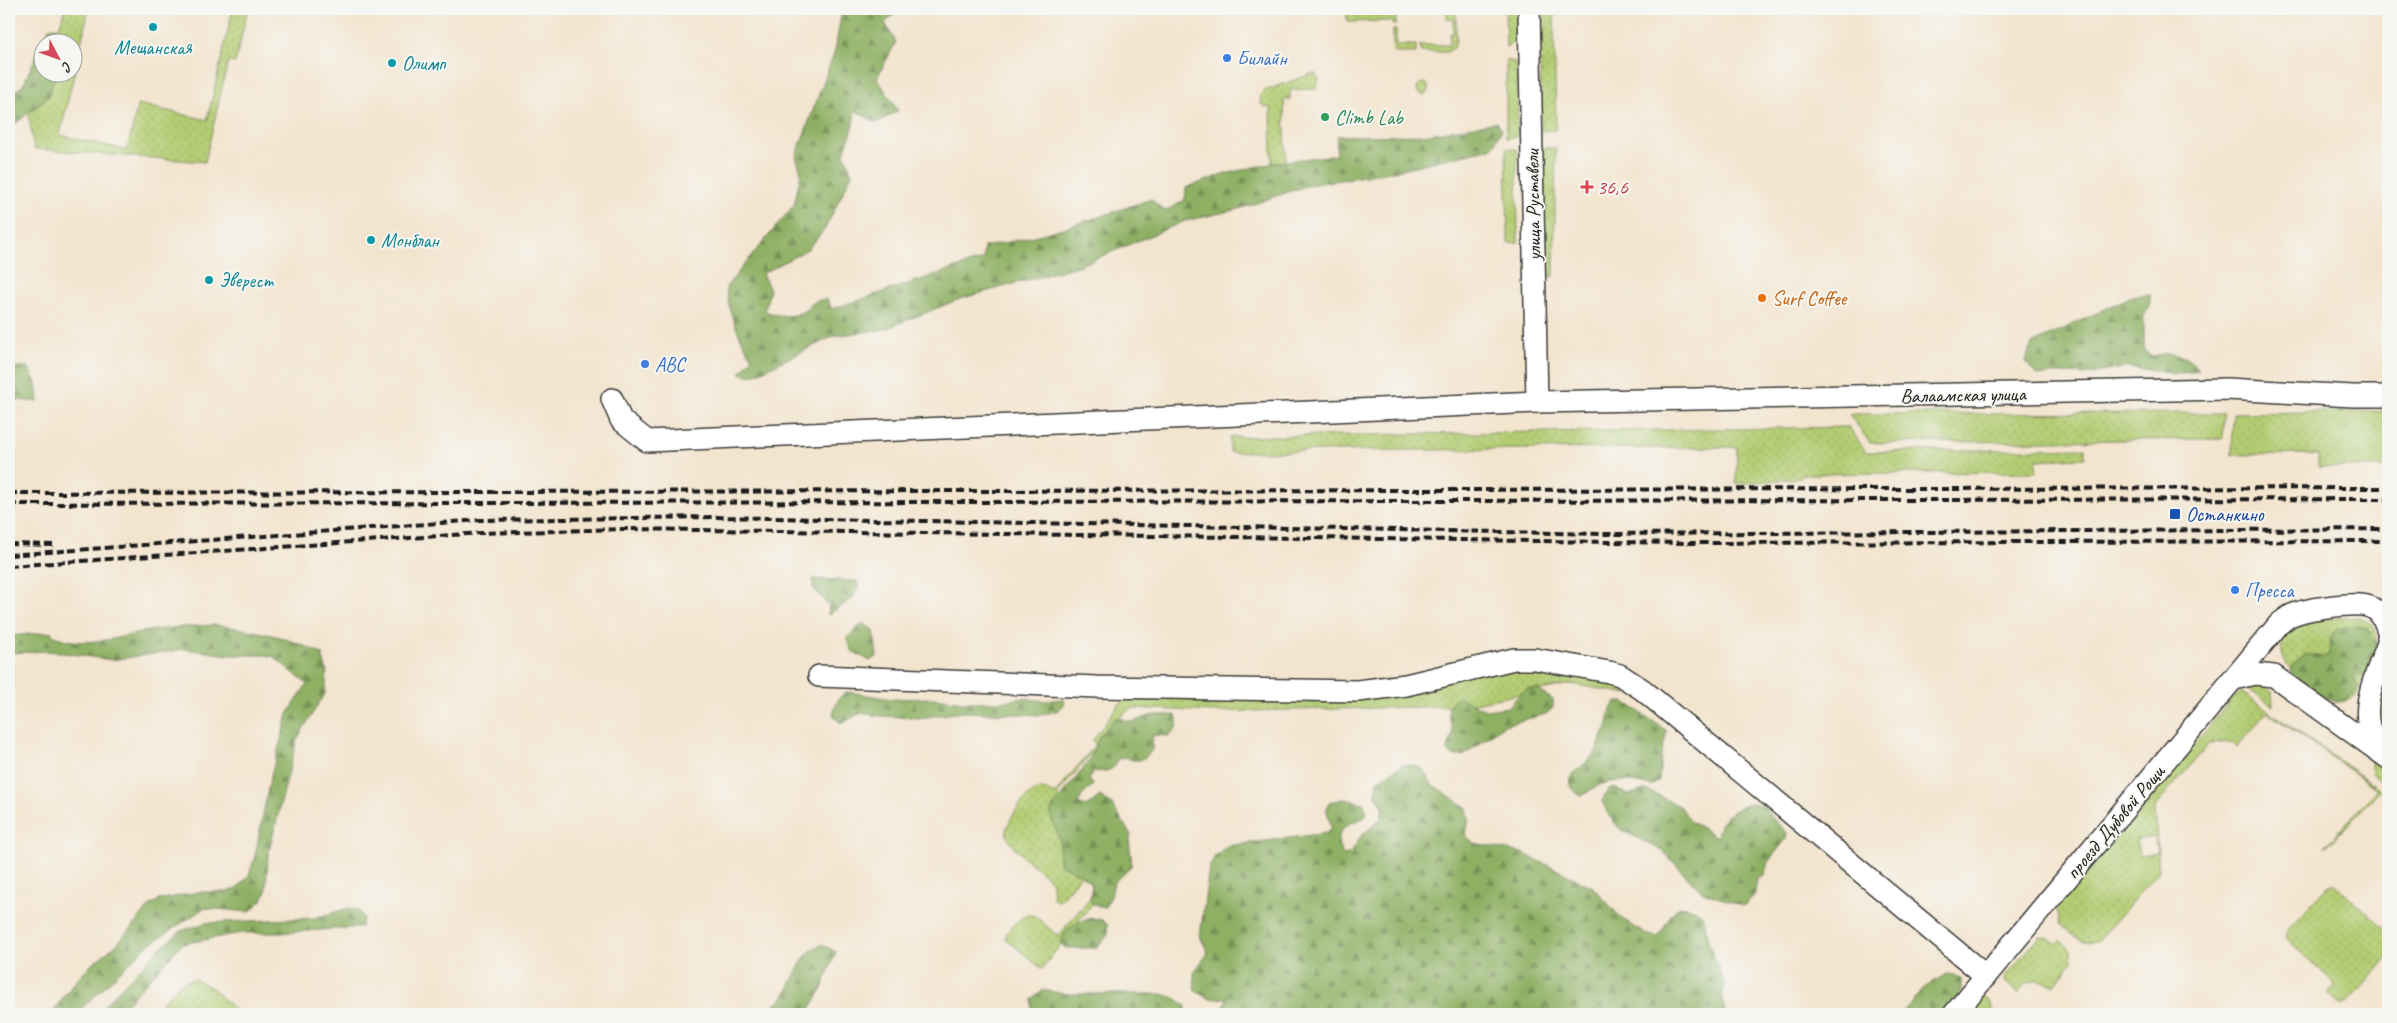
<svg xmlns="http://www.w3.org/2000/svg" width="2397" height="1023" font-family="Caveat,sans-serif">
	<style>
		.grass { fill: url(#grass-dots); stroke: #687447; fill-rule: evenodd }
		.forest { fill: url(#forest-firs); stroke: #556640 }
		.park { fill: url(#park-crowns); stroke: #687447 }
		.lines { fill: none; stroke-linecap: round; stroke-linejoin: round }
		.minor-casing { stroke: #3c3a37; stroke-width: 24 }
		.minor { stroke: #fff; stroke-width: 21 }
		.rail { stroke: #1c1c1c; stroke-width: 4; stroke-dasharray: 8 4; stroke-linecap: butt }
		.culture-dot { fill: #0f9aa8; stroke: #f6f6f2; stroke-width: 2 }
		.shop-dot { fill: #3f7fe0; stroke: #f6f6f2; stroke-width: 2 }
		.leisure-dot { fill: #2e9e5b; stroke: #f6f6f2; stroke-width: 2 }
		.health-dot { fill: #e0444e; stroke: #f6f6f2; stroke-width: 2 }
		.food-dot { fill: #e8710a; stroke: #f6f6f2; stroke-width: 2 }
		.transit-dot { fill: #1a4fb4; stroke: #f6f6f2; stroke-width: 2 }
		.labels { text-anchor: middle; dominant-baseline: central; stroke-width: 4; stroke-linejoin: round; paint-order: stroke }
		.culture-label { font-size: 20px; fill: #0d838f; stroke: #f6f6f2; text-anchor: start }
		.shop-label { font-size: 20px; fill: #366cbe; stroke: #f6f6f2; text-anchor: start }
		.leisure-label { font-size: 20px; fill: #27864d; stroke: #f6f6f2; text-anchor: start }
		.health-label { font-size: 20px; fill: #be3a42; stroke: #f6f6f2; text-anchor: start }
		.street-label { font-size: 20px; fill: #1c1c1c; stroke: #f6f6f2 }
		.food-label { font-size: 20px; fill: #c56008; stroke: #f6f6f2; text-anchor: start }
		.transit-label { font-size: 20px; fill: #164399; stroke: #f6f6f2; text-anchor: start }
	</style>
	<defs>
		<pattern id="grass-dots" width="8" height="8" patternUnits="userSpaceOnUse" patternTransform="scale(1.25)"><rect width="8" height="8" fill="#b3cc72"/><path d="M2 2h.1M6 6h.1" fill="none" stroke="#99af62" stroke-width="1.8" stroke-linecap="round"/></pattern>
		<pattern id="forest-firs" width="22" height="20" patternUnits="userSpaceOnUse" patternTransform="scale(1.25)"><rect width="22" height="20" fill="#8eb064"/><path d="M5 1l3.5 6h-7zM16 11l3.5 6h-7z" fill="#738e52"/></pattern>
		<pattern id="park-crowns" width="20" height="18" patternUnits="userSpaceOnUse" patternTransform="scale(1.25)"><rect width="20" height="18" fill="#b3cc72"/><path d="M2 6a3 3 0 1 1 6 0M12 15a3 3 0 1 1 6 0" fill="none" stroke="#99af62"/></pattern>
	</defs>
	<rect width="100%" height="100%" fill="#f6f6f2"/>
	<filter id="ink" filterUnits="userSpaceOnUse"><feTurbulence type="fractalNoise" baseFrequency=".02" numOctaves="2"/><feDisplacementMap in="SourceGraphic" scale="10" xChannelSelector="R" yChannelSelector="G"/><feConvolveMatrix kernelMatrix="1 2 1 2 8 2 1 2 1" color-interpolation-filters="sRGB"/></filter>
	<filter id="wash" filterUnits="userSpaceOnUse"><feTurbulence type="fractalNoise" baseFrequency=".0096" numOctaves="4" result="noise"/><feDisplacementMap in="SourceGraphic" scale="20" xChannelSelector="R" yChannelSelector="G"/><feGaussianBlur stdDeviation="1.12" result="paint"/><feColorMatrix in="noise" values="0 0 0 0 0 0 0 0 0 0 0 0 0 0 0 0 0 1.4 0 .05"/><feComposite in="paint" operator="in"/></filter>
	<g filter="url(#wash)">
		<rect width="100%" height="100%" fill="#f3e4ce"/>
		<g class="grass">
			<polygon points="65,9 89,9 60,135 127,150 138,104 207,120 233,9 248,9 235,63 228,62 205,162 34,149 25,92 42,72 72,72 72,42 54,42"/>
			<polygon points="1447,9 1456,9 1456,41 1454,48 1447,52 1421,52 1420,45 1449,45 1450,34 1453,33 1453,20 1447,19"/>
			<path d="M1505 9H1516C1516 22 1521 41 1506 47Z"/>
			<polygon points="1539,9 1554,9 1556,130 1541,131"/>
			<polygon points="1347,12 1396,13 1396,25 1393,25 1393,21 1347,22"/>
			<polygon points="1393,30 1396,30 1396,45 1416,45 1416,53 1393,53"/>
			<polygon points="1506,60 1514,62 1517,68 1518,137 1506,138"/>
			<polygon points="1314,73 1319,79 1316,89 1290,90 1290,99 1284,99 1286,161 1272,164 1271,107 1265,107 1261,104 1260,95 1264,91"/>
			<circle cx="1423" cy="89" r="6"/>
			<polygon points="1541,148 1556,148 1554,276 1542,277"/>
			<polygon points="1506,149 1517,149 1518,243 1508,243"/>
			<polygon points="2388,411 2388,467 2318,467 2318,454 2232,455 2233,413"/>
			<polygon points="2224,413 2223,439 1870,443 1849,414"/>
			<polygon points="1849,427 1866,452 2085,448 2085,458 2037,460 2036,472 1802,474 1801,478 1736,484 1737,447 1230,452 1230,437"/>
			<path d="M2357 617C2395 623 2367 668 2359 691 2353 699 2348 702 2338 702 2322 690 2301 680 2288 665 2283 659 2280 651 2282 643 2286 616 2336 619 2357 617Z"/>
			<path d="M1517 668C1555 668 1595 672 1628 694L1571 684 1459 706 1213 712 1133 708 1124 713 1057 795 1130 855 1042 969 1006 939V934C1031 903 1031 914 1058 936L1098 888 1081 875 1058 902 1053 898 1052 883 1048 877C1036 867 1004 844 1006 829 1011 817 1025 792 1040 789 1045 788 1050 792 1055 794L1096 744 1092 741 1118 705 1132 695 1206 697Z"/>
			<polygon points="2247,682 2260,683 2272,691 2273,706 2248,689"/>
			<path d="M2241 692 2380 789 2379 791 2326 848 2325 847 2377 789 2267 712 2237 747 2232 742 2209 744 2155 807 2159 871 2098 941C2082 945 2072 934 2060 924L2057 909 2233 698ZM2155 837 2157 852 2139 855 2136 840Z"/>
			<polygon points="2382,695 2388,699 2388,733 2381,711"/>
			<polygon points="2372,758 2388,770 2388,786 2372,774"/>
			<polygon points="2333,883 2388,931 2388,958 2349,1002 2342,1005 2327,994 2335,985 2285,937 2287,930 2328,886"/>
			<path d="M2040 936 2048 937 2057 944 2060 940 2071 950 2072 962 2054 986C2041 977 2023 978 2020 994L2005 982V977Z"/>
			<polygon points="195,979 215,990 239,1014 152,1014 180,983"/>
		</g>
		<g class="forest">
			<path d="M842 9H900L885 23 896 42 877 78 898 111 876 123 855 110 852 131 844 153 852 174 825 229 808 249 762 274 770 289 765 311C775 315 789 318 800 313 813 307 808 301 827 299L832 309 983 259 984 247C1041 237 1097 218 1151 199L1165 211 1185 200 1186 188C1237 167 1282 161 1336 155L1337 136 1424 135 1497 122 1502 129 1492 148 1389 172 1309 185 1239 209 1185 221 1081 265 960 299 885 329 834 336 752 376 740 373 752 358C739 338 728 311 726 287L794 205 801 173 796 156 835 51Z"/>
			<polygon points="57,27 65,42 43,42 49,28"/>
			<polygon points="42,43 42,72 56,73 48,97 9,129 9,96 23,85"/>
			<path d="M2150 294V305L2144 316V349L2151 357C2168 350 2189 354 2198 370L2176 374 2128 367 2084 375 2062 373 2038 376 2025 362 2032 344 2132 296Z"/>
			<polygon points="17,367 28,367 36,383 38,402 9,399 9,371"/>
			<polygon points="813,579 857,581 859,586 852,599 828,615 829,606 813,588"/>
			<polygon points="863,623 874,631 877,657 870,661 852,651 847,638"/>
			<path d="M216 625C258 631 283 635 322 654L327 672 325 693 297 739 268 855 266 892 262 900 250 912 204 908 146 947 81 1009 70 1014H53L52 1012 74 983 93 963 115 946 151 905 159 900 198 892H226L236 889 243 882 249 875 255 856 269 783 288 714 307 684 274 657 266 655H229L185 649 112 660 49 651 9 653V636L52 632V635C85 650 121 636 154 630 175 627 195 626 216 625Z"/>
			<path d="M2358 626 2367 628 2377 644 2366 675H2353L2358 687C2342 717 2306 690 2291 672L2292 666 2306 654 2323 657 2329 654C2330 628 2334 628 2358 626Z"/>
			<path d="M1528 689H1537L1553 700V708L1546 714 1504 725 1463 756H1454L1447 751C1449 746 1451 740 1452 735 1453 718 1440 710 1458 697L1486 710 1508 707 1520 694Z"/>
			<path d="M849 692 891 699 934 698 963 702H998L1023 698 1045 701 1064 699 1065 704 1059 710 1042 715 963 712 919 718 881 716 860 713 843 723 839 722 833 714C836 704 838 695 849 692Z"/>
			<path d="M1616 702H1625L1667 731 1661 756 1659 781 1651 786C1633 781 1613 778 1595 787 1589 790 1587 794 1581 796L1574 791 1570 784 1571 776 1595 754 1608 724 1611 708Z"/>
			<path d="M1152 715H1176C1179 725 1177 730 1169 736L1153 735 1152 750C1144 760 1137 764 1126 757L1118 759C1114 772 1106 771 1093 772L1089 779 1093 785 1082 796 1078 803 1086 807 1100 796 1112 805 1131 835C1127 846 1133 854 1131 866L1114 882 1111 897 1104 908 1093 904 1090 899 1092 884 1080 874 1059 864 1060 840 1051 818V810L1090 760 1099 737 1116 717 1132 722Z"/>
			<path d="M1402 765H1412L1421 768 1427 774 1430 783 1467 808 1469 818 1466 836 1474 843 1522 853 1593 887 1621 918 1645 934 1658 937C1672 916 1674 894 1704 916L1708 942 1725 985 1722 998 1725 1011 1728 1014H1221L1227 998 1210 999 1195 991 1194 972 1208 953 1200 936 1209 867 1215 856 1227 846 1327 833 1331 827 1326 808 1330 802 1344 799 1363 803C1373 821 1358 818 1349 824 1337 831 1335 846 1344 855L1351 853 1361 836 1381 819 1383 806 1376 795V782Z"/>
			<path d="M1612 787 1628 795 1645 790 1656 794 1681 807 1690 821 1717 837C1718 834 1718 829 1720 825 1725 815 1742 804 1753 803L1764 807C1770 818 1779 823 1787 833L1786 839 1768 862 1764 876 1757 879 1755 894 1744 906 1702 892 1663 851 1620 829 1609 816 1602 801 1608 790Z"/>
			<polygon points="349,908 358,910 364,918 361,927 280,933 241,933 182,944 117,1014 96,1014 159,949 181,931 205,923 314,918"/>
			<path d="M1091 918 1102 920 1107 924 1108 935 1096 948H1065L1060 942C1068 925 1074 924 1091 918Z"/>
			<path d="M823 945 836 952 821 991 807 1014H758C765 1011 775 1006 781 1000 793 985 801 948 823 945Z"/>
			<polygon points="1946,974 1955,975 1961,979 1961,992 1943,1014 1901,1014 1924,988"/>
			<polygon points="1042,990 1067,994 1162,994 1175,998 1185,1005 1187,1014 1035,1014 1032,1012 1032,999"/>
		</g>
		<polygon class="park" points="1982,996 1990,1001 1994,1014 1962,1014"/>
	</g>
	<g filter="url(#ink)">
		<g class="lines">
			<defs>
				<g id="minor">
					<polyline points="1529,9 1537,402"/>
					<polyline points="612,399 621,420 647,441 1537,402 2227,389 2353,396 2388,396"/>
					<polyline points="819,676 1097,687 1358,691 1406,685 1514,659 1535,659 1609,672 1620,675 1643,690 1986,976"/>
					<polyline points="2234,679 2254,674 2274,676 2388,758"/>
					<path d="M2381 750C2353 716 2375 679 2388 643V636"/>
					<path d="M1954 1014 2279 624C2283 621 2287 617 2292 615 2305 609 2356 601 2370 607 2380 610 2385 621 2388 631"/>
				</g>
			</defs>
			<use href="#minor" class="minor-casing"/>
			<use href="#minor" class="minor"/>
			<g class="rail">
				<polyline points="9,493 2388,488"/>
				<polyline points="9,504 2388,499"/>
				<polyline points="9,544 56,545"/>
				<polyline points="9,555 480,520 717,517 1604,534 2388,529"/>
				<polyline points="9,566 481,533 624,529 1688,543 2388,541"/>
			</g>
		</g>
	</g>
	<g class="culture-dot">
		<circle cx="153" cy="27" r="5"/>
		<circle cx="392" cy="63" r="5"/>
		<circle cx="371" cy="240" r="5"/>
		<circle cx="209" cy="280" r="5"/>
	</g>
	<g class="shop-dot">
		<circle cx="1227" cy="58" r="5"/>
		<circle cx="645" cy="364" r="5"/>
		<circle cx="2235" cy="590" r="5"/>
	</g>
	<circle class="leisure-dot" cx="1325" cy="117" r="5"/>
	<path class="health-dot" d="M1584.5 179.5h5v5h5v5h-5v5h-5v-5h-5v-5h5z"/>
	<circle class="food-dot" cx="1762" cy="298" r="5"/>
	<rect class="transit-dot" x="2169" y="508" width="12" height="12" rx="2.5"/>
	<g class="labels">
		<g class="culture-label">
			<text x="153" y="47" text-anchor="middle">Мещанская</text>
			<text x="402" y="63">Олимп</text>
			<text x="381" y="240">Монблан</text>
			<text x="219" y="280">Эверест</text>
		</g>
		<g class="shop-label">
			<text x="1237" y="58">Билайн</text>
			<text x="655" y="364">ABC</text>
			<text x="2245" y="590">Пресса</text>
		</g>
		<g class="leisure-label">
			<text x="1335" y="117">Climb Lab</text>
		</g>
		<g class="health-label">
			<text x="1597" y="187">36,6</text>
		</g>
		<g class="street-label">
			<text transform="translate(1533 205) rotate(-91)">улица Руставели</text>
			<text transform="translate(1963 395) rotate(-1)">Валаамская улица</text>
			<text transform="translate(2115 822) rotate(-50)">проезд Дубовой Рощи</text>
		</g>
		<g class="food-label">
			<text x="1772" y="298">Surf Coffee</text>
		</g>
		<g class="transit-label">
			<text x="2186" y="514">Останкино</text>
		</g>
	</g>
	<rect width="2397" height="1023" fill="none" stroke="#f6f6f2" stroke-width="30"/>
	<g transform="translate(58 58) rotate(131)"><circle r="24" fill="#f6f6f2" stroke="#9f9f9c"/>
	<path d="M0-4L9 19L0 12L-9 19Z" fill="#d1495b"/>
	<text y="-8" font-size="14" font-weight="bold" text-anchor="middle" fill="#1c1c1c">С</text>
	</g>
</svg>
